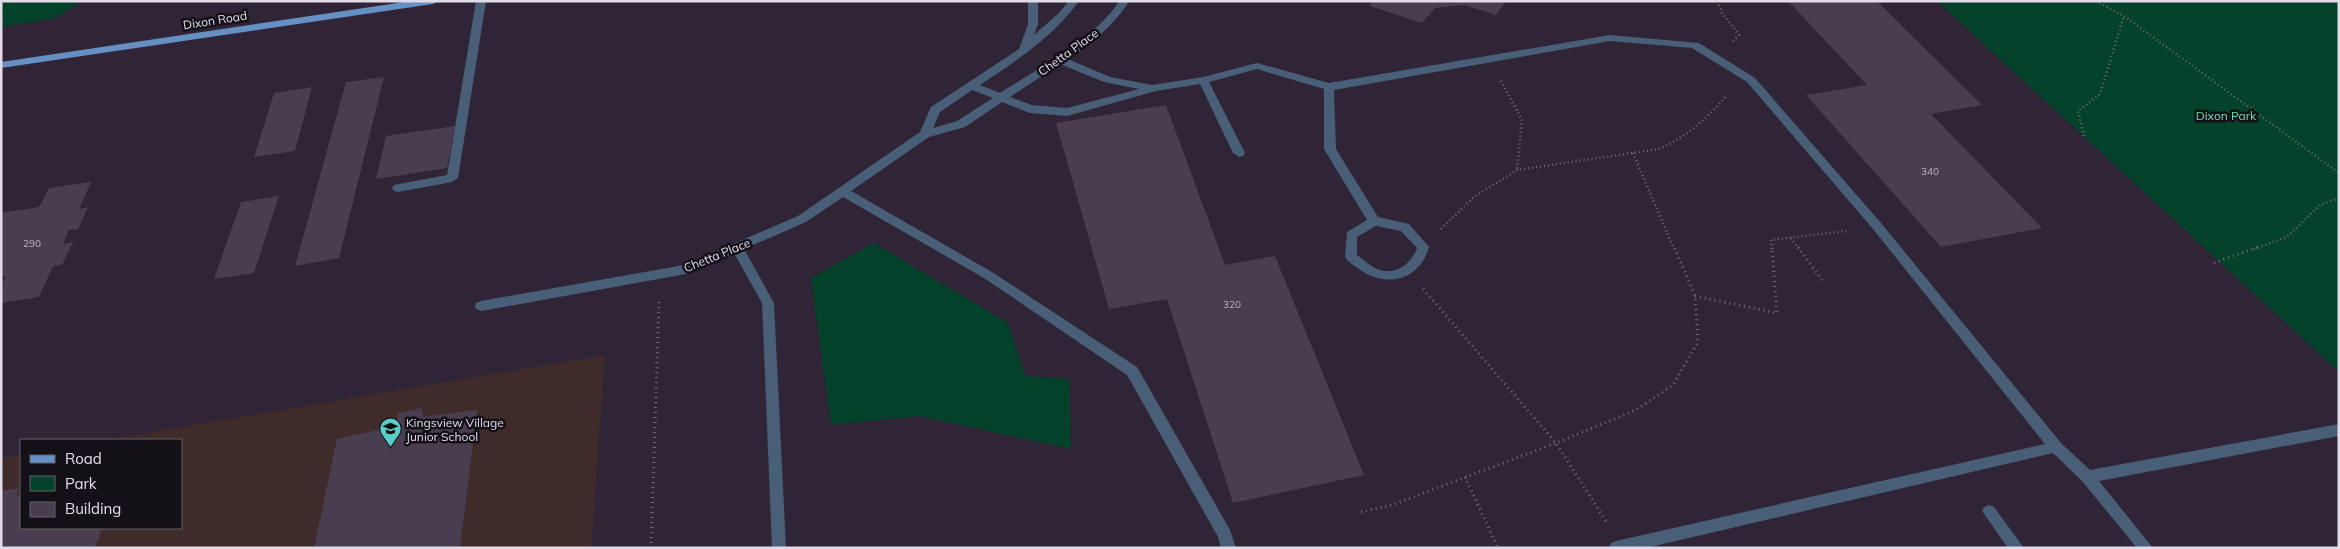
<svg xmlns="http://www.w3.org/2000/svg" width="2340" height="549" font-family="Mulish,sans-serif">
	<style>
		.education { fill: #3f2b2a }
		.green { fill: #04422b }
		.building { fill: #483e50 }
		.lines { fill: none; stroke-linecap: round; stroke-linejoin: round }
		.path-far1 { stroke: #726a79; stroke-width: 2.5; stroke-dasharray: 1 3; stroke-linecap: butt }
		.path { stroke: #726a79; stroke-width: 3; stroke-dasharray: 1 4; stroke-linecap: butt }
		.minor { fill: #495e77; fill-rule: evenodd }
		.major { fill: #6690c3; fill-rule: evenodd }
		.labels { text-anchor: middle; dominant-baseline: central; stroke-width: 5; stroke-linejoin: round; paint-order: stroke }
		.number-label { font-size: 10px; fill: #bcb4c2 }
		.street-label { font-size: 12px; fill: #e2dce8; stroke: #141018 }
		.park-label { font-size: 12px; fill: #6be5af; stroke: #141018 }
		.poi-label { font-size: 12px; fill: #e2dce8; stroke: #141018; text-anchor: start }
	</style>
	<rect width="100%" height="100%" fill="#2f2536"/>
	<polygon class="education" points="605,355 591,548 1,548 1,458 21,455 21,528 181,528 181,440 106,440"/>
	<g class="green">
		<polygon points="1,1 81,1 56,18 1,27"/>
		<polygon points="1937,1 2339,1 2339,372"/>
		<polygon points="874,243 1008,323 1025,376 1069,379 1071,449 919,416 831,425 811,278"/>
	</g>
	<g class="building">
		<polygon points="1372,1 1506,1 1496,15 1465,5 1435,8 1422,23 1370,6"/>
		<polygon points="1788,1 1877,1 1982,105 1931,114 2042,228 1941,247 1806,95 1867,85"/>
		<polygon points="384,77 339,258 295,266 346,82"/>
		<polygon points="312,87 295,151 254,157 274,93"/>
		<polygon points="1166,105 1225,265 1275,256 1364,475 1233,503 1167,299 1109,309 1056,123"/>
		<polygon points="455,126 447,168 376,179 386,136"/>
		<polygon points="91,182 79,209 88,207 78,229 69,230 63,244 73,242 62,265 53,266 39,297 1,303 1,286 6,276 1,277 1,213 39,207 49,188"/>
		<polygon points="279,196 254,273 214,279 241,202"/>
		<polygon points="422,408 423,417 477,410 460,548 314,548 337,439 396,426 398,413"/>
		<polygon points="19,488 16,496 21,495 21,528 102,528 95,548 1,548 1,491"/>
	</g>
	<g class="lines">
		<g class="path-far1">
			<polyline points="1718,1 1722,13 1739,35 1733,41"/>
			<polyline points="2096,1 2124,16 2339,173"/>
			<polyline points="1501,81 1522,120 1517,170"/>
			<polyline points="2084,136 2078,111 2100,94 2124,16"/>
			<polyline points="1633,153 1674,249"/>
			<path d="M1441 229 1474 197 1517 170 1659 149C1687 137 1707 118 1727 95"/>
			<polyline points="1791,238 1799,249"/>
			<polyline points="1772,249 1771,240 1846,231"/>
			<polyline points="2254,249 2287,237 2320,205 2339,198"/>
		</g>
		<g class="path">
			<polyline points="1798,247 1822,280"/>
			<polyline points="2214,263 2258,247"/>
			<polyline points="1423,289 1556,443 1607,523"/>
			<polyline points="1695,296 1777,313 1772,247"/>
			<polyline points="1465,477 1498,548"/>
			<polyline points="1361,512 1392,505 1556,443 1636,410 1673,385 1698,342 1695,296 1674,247"/>
			<polyline points="651,548 659,300"/>
		</g>
		<g class="minor">
			<polygon points="476,1 486,1 458,178 452,182 398,192 394,191 392,188 394,185 447,175"/>
			<path d="M1028 1H1038V24L1034 35 1059 13 1069 1H1079C1053 37 1016 61 980 85L1000 93C1034 71 1099 36 1119 1H1129C1115 25 1090 44 1068 59L1110 77 1152 85 1203 77 1257 63 1329 83 1610 35 1699 43 1755 78 1881 223 2061 443 2090 470 2339 424V436L2099 481 2153 548H2137L2082 481 2053 453 1646 548H1609L1611 543 1616 541 2045 444 1873 229 1747 82 1692 48 1610 41 1334 90 1336 149 1378 217 1409 224 1429 247C1419 282 1384 289 1356 267 1352 264 1348 262 1345 257L1347 232 1367 220 1324 149V89L1257 69 1209 82 1245 153 1243 156 1239 157 1233 153 1200 84 1156 91 1067 116 1030 113 1002 102 965 127 929 137 851 191 992 272 1137 367 1230 530 1236 548H1221L1218 537 1127 375 984 278 843 197 806 222 744 249 774 303 786 548H772L762 303 734 253 686 274 481 311 476 309 475 306 476 303 481 301 684 265 798 216 920 132 931 107 1019 49 1028 24ZM1060 64 1104 82 1139 89 1067 108 1032 105 1010 97ZM972 90 993 98 957 121 933 128 940 112ZM1376 226 1401 231 1417 248C1411 265 1394 276 1377 269 1370 266 1363 259 1357 255V237Z"/>
			<polygon points="1989,505 1994,507 2024,548 2008,548 1982,511 1984,507"/>
		</g>
		<polygon class="major" points="411,1 438,1 433,4 1,68 1,62"/>
	</g>
	<defs>
		<symbol id="school-pin" viewBox="-11 -11 22 30"><path d="M0 17L-7.5 6A9.5 9.5 0 1 1 7.5 6Z" fill="#56cec3" stroke="#141018"/><path d="M0-5L7-2L0 1L-7-2ZM-4 1L0 2.5L4 1V4Q0 6-4 4Z" fill="#111"/></symbol>
	</defs>
	<g fill-rule="evenodd">
		<use href="#school-pin" x="378" y="416" width="25" height="34"/>
	</g>
	<g class="labels">
		<g class="number-label">
			<text x="1930" y="171">340</text>
			<text x="32" y="243">290</text>
			<text x="1232" y="304">320</text>
		</g>
		<g class="street-label">
			<text transform="translate(215 20) rotate(-9)">Dixon Road</text>
			<text transform="translate(1068 52) rotate(-36)">Chetta Place</text>
			<text transform="translate(717 255) rotate(-22)">Chetta Place</text>
		</g>
		<g class="park-label">
			<text x="2226" y="115">Dixon Park</text>
		</g>
		<g class="poi-label">
			<text x="406" y="422">Kingsview Village<tspan x="406" dy="14">Junior School</tspan></text>
		</g>
	</g>
	<rect width="2340" height="549" fill="none" stroke="#e2dce8" stroke-width="5"/>
	<rect x="20" y="439" width="162" height="90" fill="#141018" stroke="#66626b"/>
	<rect x="30" y="455" width="25" height="8" fill="#6690c3" stroke="#66626b"/>
	<text x="65" y="464" font-size="15" fill="#e2dce8">Road</text>
	<rect x="30" y="476" width="25" height="15" fill="#04422b" stroke="#66626b"/>
	<text x="65" y="489" font-size="15" fill="#e2dce8">Park</text>
	<rect x="30" y="502" width="25" height="15" fill="#483e50" stroke="#66626b"/>
	<text x="65" y="514" font-size="15" fill="#e2dce8">Building</text>
</svg>
